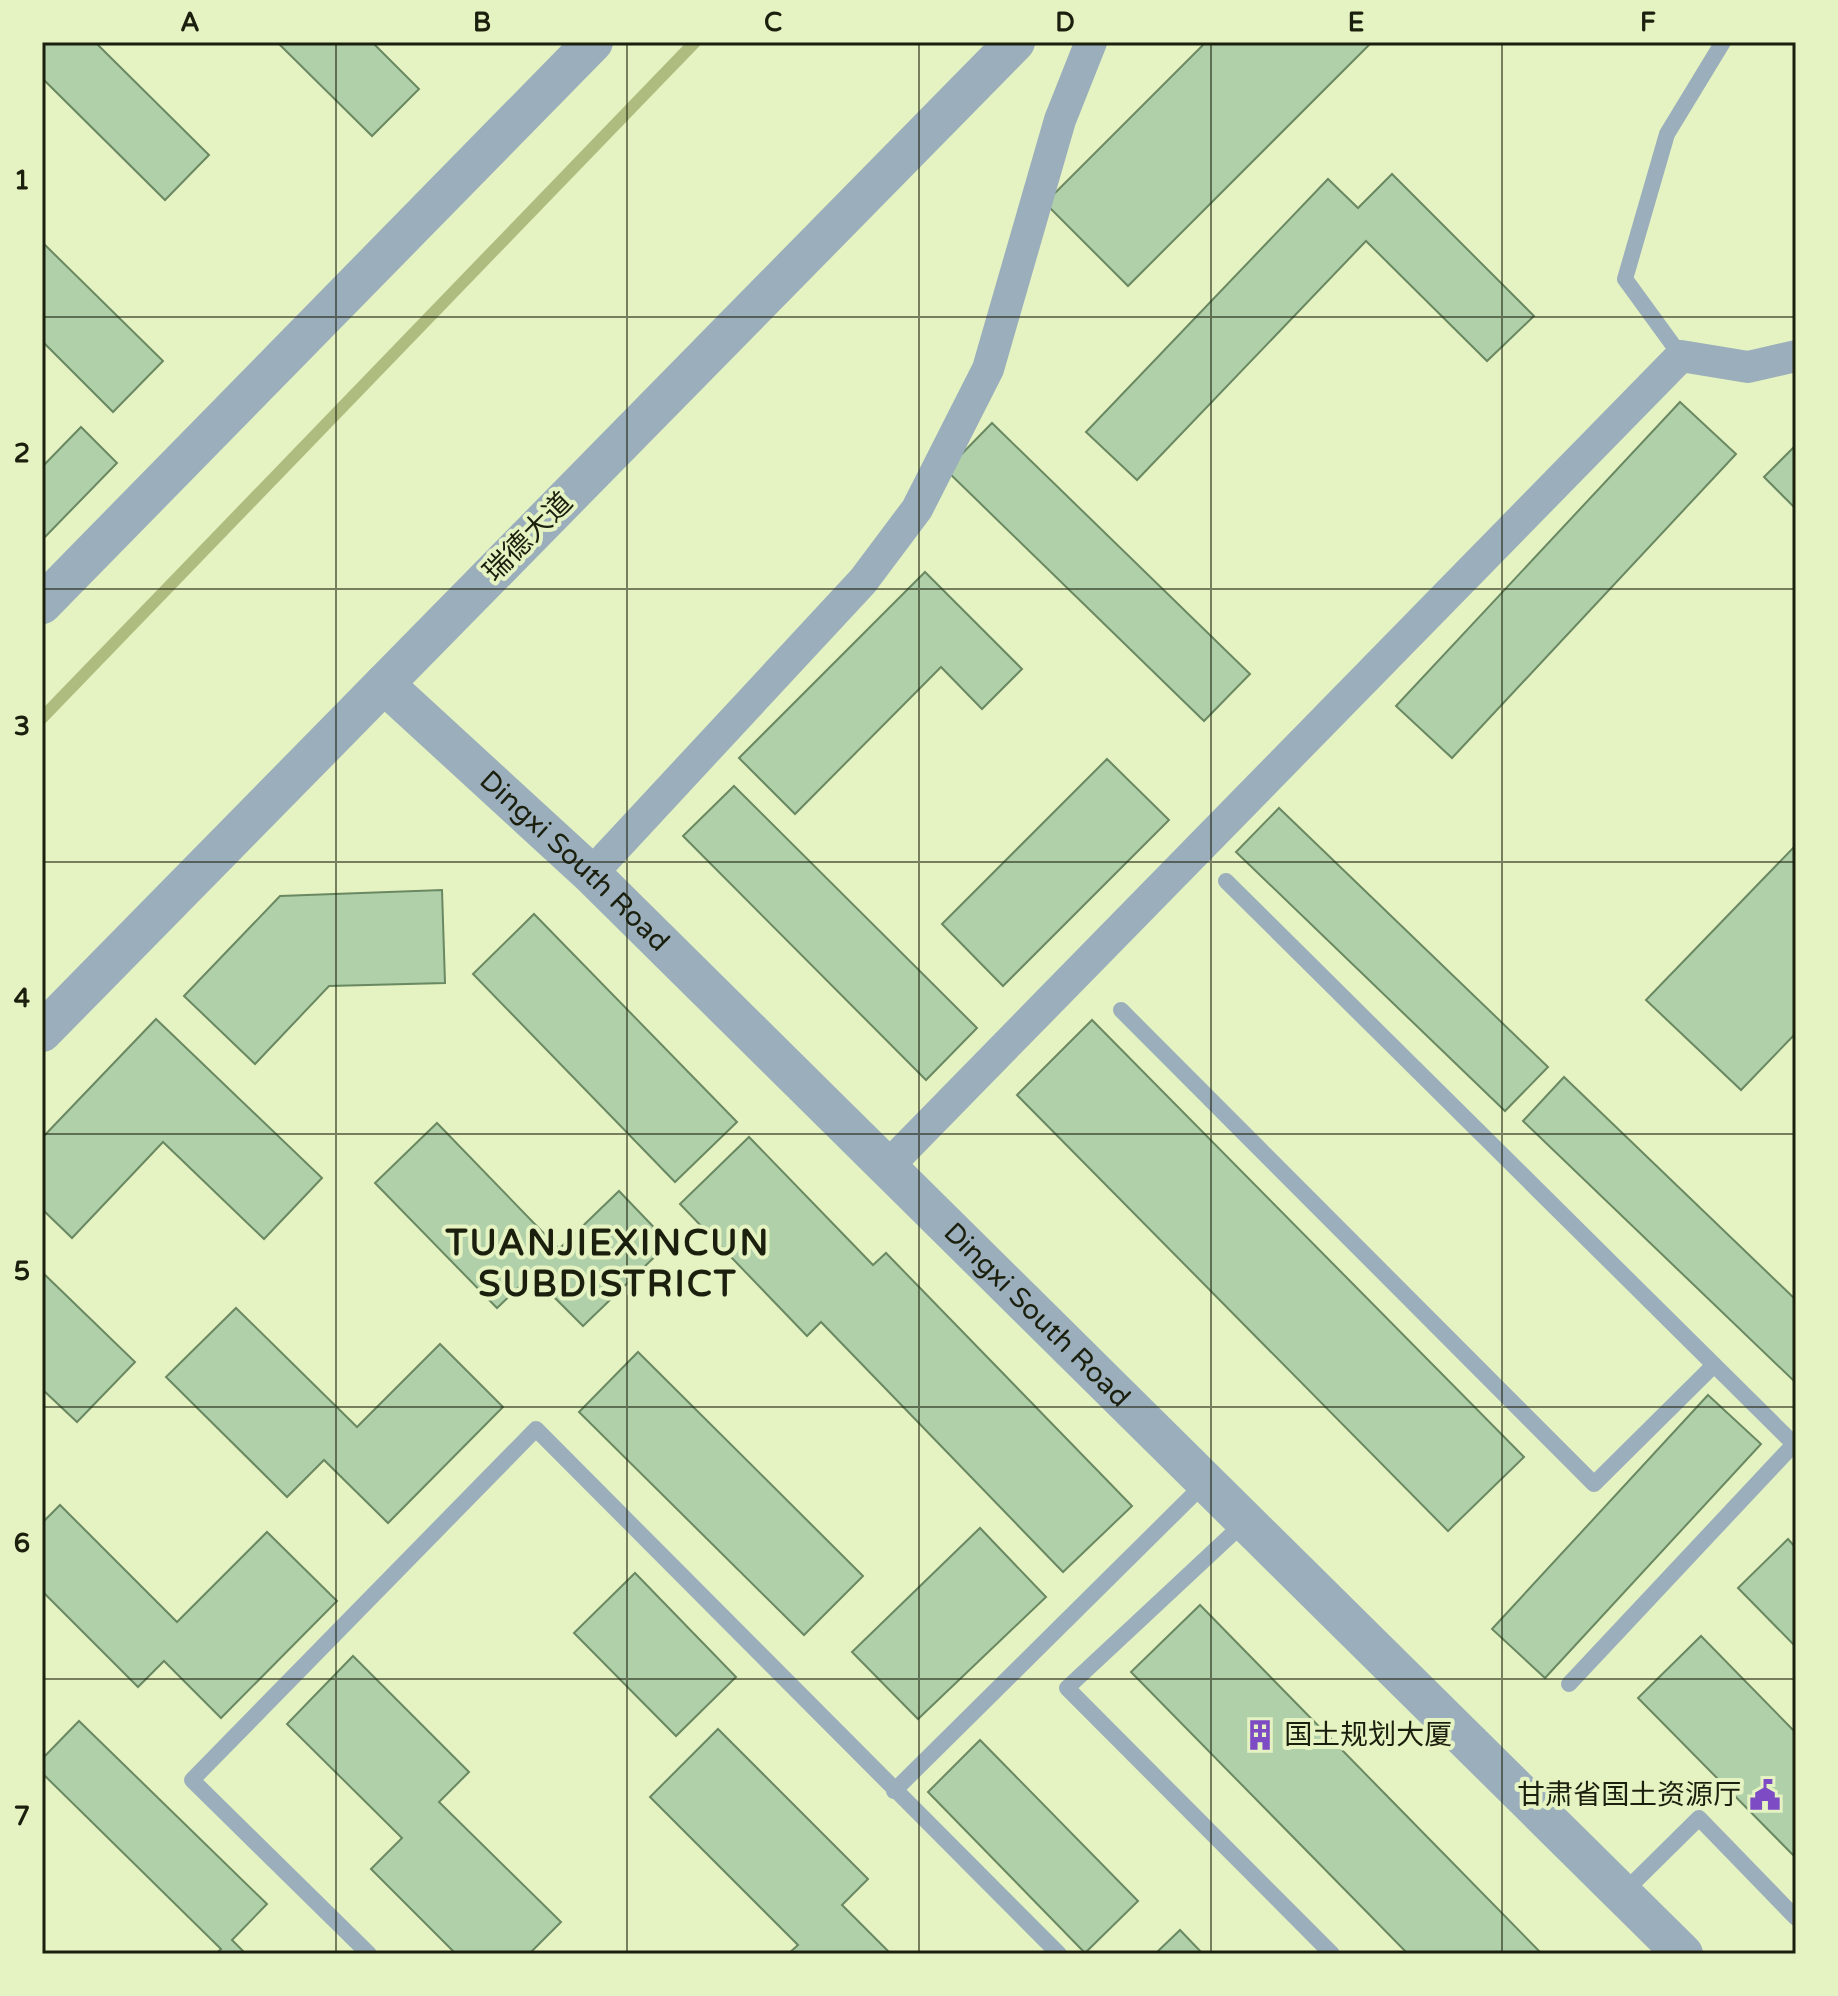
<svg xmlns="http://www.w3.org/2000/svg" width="1838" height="1996" font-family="'Varela Round','Noto Sans SC',sans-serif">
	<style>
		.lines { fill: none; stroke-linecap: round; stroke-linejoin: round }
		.stream { stroke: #aebd7f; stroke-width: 12 }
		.building { fill: #afd0a8; stroke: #6a8862; stroke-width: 2 }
		.service { stroke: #9baebc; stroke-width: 16 }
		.minor { stroke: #9baebc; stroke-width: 32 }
		.tertiary { stroke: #9baebc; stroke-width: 40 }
		.grid { fill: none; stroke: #1b1f0d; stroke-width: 2; stroke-opacity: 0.55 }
		.labels { text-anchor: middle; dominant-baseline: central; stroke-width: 8; stroke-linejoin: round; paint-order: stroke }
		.street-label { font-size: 28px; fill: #1b1f0d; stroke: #e5f2c1 }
		.poi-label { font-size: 28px; fill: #1b1f0d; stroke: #e5f2c1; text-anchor: start }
		.district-label { font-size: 36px; font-weight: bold; letter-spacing: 2px; fill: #1b1f0d; stroke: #e5f2c1 }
		.neatline { fill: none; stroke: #1b1f0d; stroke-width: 3 }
		.grid-label { font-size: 26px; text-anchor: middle; font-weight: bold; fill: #1b1f0d }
	</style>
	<rect width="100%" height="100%" fill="#e5f2c1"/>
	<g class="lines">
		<polyline class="stream" points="42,718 695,42"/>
	</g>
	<g class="building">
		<polygon points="42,42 95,42 209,155 165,200 42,78"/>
		<polygon points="277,42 372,42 419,89 372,136"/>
		<polygon points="1206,42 1372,42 1128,286 1045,203"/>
		<polygon points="1392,174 1534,316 1487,361 1366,241 1137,480 1086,432 1328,179 1358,208"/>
		<polygon points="42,242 163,361 113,412 42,341"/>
		<polygon points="1680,402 1736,454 1452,758 1396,706"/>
		<polygon points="992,423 1250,674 1204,721 946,470"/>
		<polygon points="81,427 117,463 42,540 42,467"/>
		<polygon points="1796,445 1796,509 1764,477"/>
		<polygon points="925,572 1022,669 982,709 941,667 795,814 739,758"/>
		<polygon points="1107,759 1169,820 1003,986 942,924"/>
		<polygon points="734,786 977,1028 926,1080 683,836"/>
		<polygon points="1279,808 1548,1067 1505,1111 1236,852"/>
		<polygon points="1796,845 1796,1033 1741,1090 1646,1000"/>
		<polygon points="442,890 445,983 329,986 255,1064 184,996 280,896"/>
		<polygon points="534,914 737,1122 675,1182 473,974"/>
		<polygon points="156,1019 322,1178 264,1239 163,1142 72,1238 42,1209 42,1138"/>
		<polygon points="1092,1020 1524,1457 1448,1531 1017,1095"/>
		<polygon points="1564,1077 1796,1300 1794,1381 1523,1121"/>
		<polygon points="437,1123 559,1249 619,1191 669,1243 583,1326 532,1275 497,1308 375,1183"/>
		<polygon points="749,1137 873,1265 886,1253 1132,1506 1063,1572 821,1322 807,1336 680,1204"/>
		<polygon points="42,1272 135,1362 77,1422 42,1389"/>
		<polygon points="236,1308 357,1427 440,1344 503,1407 388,1523 324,1460 287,1497 166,1377"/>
		<polygon points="638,1352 863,1576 804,1635 579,1412"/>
		<polygon points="1708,1395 1761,1444 1545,1678 1492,1629"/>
		<polygon points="60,1505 177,1622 267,1532 337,1601 221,1718 164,1661 138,1687 42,1591 42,1523"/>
		<polygon points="980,1528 1046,1597 918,1719 852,1652"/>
		<polygon points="1788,1539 1796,1548 1796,1647 1738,1588"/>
		<polygon points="635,1573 736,1677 676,1736 574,1633"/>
		<polygon points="1200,1605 1390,1799 1542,1954 1408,1954 1131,1672"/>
		<polygon points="1701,1636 1796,1733 1796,1858 1638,1698"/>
		<polygon points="353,1656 469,1772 439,1802 561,1922 529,1954 456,1954 371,1869 402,1838 287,1724"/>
		<polygon points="79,1721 267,1904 232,1940 246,1954 216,1954 221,1949 42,1773 42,1759"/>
		<polygon points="718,1729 868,1879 842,1905 891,1954 788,1954 798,1945 650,1797"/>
		<polygon points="980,1740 1138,1901 1085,1953 928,1792"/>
		<polygon points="1180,1930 1203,1954 1155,1954"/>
	</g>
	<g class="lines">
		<g class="service">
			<polyline points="1681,356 1625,279 1667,134 1723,42"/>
			<polyline points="1226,881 1794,1444"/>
			<polyline points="1121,1010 1594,1484 1714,1365"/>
			<polyline points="1245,1522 1067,1688 1332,1954"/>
			<polyline points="1569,1684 1796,1442"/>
			<polyline points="894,1791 1206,1482"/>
			<polyline points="1623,1893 1699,1818 1796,1918"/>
			<polyline points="369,1954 192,1780 536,1429 1059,1954"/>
		</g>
		<g class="minor">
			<polyline points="591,874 863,581 917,509 988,369 1060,120 1091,42"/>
			<polyline points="887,1167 1681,356 1748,367 1796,356"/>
		</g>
		<g class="tertiary">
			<polyline points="42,604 593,42"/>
			<path id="s1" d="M384 684 591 874 1683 1954"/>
			<polyline points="42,1032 1015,42"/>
		</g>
	</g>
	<path class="grid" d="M336 42V1954M627 42V1954M919 42V1954M1211 42V1954M1502 42V1954M42 317H1796M42 589H1796M42 862H1796M42 1134H1796M42 1407H1796M42 1679H1796"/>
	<defs>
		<symbol id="building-bare" viewBox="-9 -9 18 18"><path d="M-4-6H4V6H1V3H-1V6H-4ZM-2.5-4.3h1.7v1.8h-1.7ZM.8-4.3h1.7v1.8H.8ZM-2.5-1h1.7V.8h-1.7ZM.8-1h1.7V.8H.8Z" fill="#7d4bc3" stroke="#e5f2c1" stroke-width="2.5" paint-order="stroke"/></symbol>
		<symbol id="civic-bare" viewBox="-9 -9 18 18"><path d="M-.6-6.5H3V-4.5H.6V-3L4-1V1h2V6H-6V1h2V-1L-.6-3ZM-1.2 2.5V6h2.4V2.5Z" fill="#7d4bc3" stroke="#e5f2c1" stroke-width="2.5" paint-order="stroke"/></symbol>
	</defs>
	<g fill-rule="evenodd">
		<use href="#building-bare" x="1238" y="1713" width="44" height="44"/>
		<use href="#civic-bare" x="1743" y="1773" width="44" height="44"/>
	</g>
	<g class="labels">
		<g class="street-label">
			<text transform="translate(528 537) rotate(-45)">瑞德大道</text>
			<text stroke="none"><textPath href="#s1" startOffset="260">Dingxi South Road</textPath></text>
			<text stroke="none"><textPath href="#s1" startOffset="908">Dingxi South Road</textPath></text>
		</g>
		<g class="poi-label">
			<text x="1284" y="1735">国土规划大厦</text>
			<text x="1741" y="1795" text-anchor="end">甘肃省国土资源厅</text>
		</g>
		<g class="district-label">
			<text x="608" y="1243">TUANJIEXINCUN<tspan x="608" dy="41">SUBDISTRICT</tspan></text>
		</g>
	</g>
	<rect width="1838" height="1996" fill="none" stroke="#e5f2c1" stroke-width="88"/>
	<rect x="44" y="44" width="1750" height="1908" class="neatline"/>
	<g class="grid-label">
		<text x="190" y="31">A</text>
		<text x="482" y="31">B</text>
		<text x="773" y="31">C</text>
		<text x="1065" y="31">D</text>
		<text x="1356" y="31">E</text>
		<text x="1648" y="31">F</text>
		<text x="22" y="189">1</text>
		<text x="22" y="462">2</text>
		<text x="22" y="735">3</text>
		<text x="22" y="1007">4</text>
		<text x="22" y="1280">5</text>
		<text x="22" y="1552">6</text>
		<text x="22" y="1825">7</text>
	</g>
</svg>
